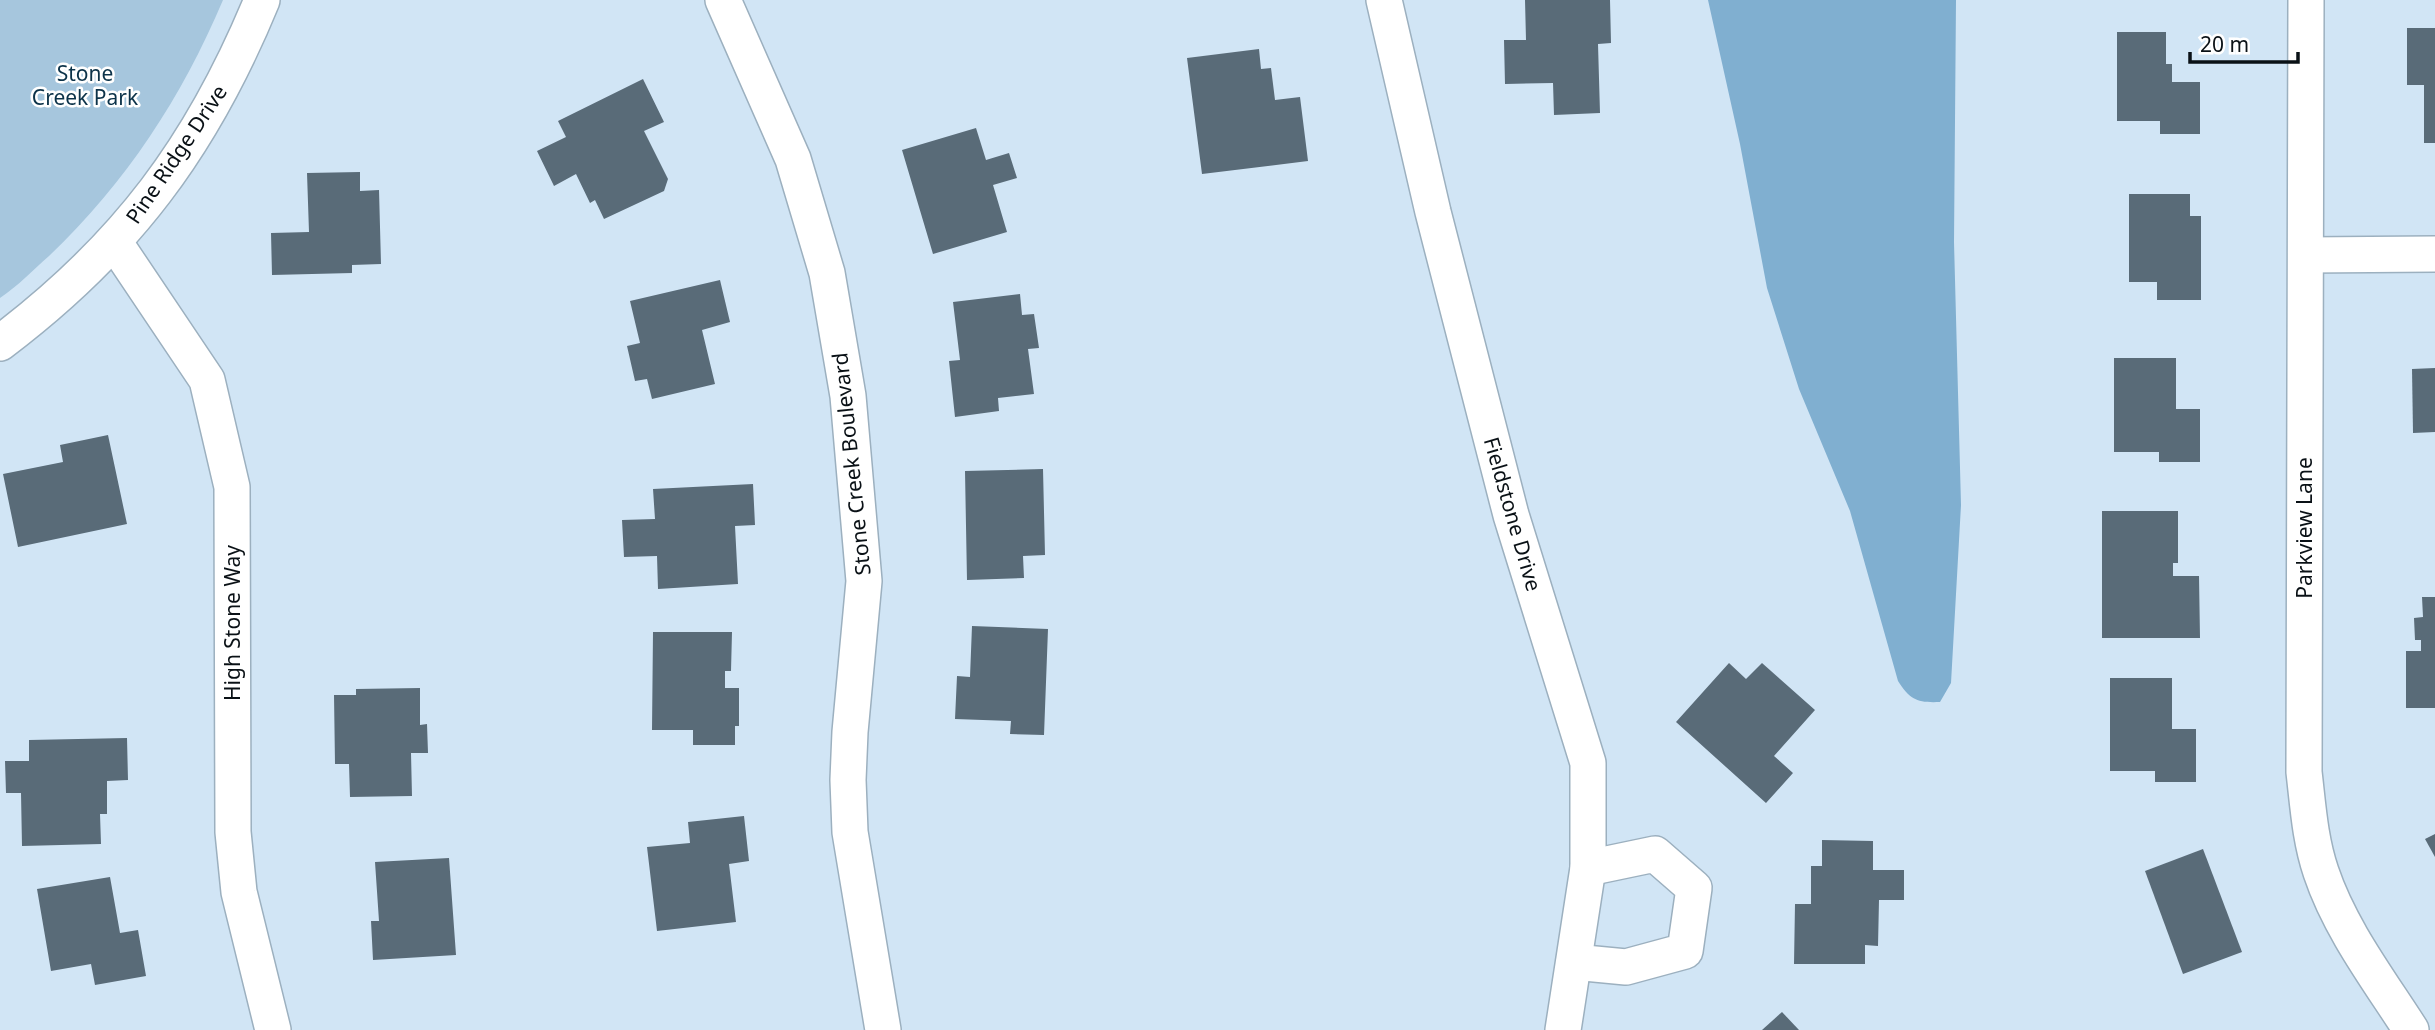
<svg xmlns="http://www.w3.org/2000/svg" width="2435" height="1030" font-family="'Noto Sans',sans-serif">
	<style>
		.green { fill: #a6c6dd }
		.water { fill: #80afd0 }
		.building { fill: #596b78 }
		.lines { fill: none; stroke-linecap: round; stroke-linejoin: round }
		.minor-casing { stroke: #9cb0bf; stroke-width: 38 }
		.minor { stroke: #fff; stroke-width: 35 }
		.labels { text-anchor: middle; dominant-baseline: central; stroke-width: 5; stroke-linejoin: round; paint-order: stroke }
		.park-label { font-size: 21px; fill: #0b3249; stroke: #fff }
		.street-label { font-size: 21px; fill: #0a1116; stroke: #fff }
	</style>
	<rect width="100%" height="100%" fill="#d1e5f5"/>
	<path class="green" d="M0 0H223C182 97 126 183 49 256 33 270 18 286 0 298Z"/>
	<path class="water" d="M1708 0H1956L1954 242 1961 505 1951 683 1940 702C1918 703 1910 700 1898 681L1850 511 1799 389 1767 288 1740 144Z"/>
	<g class="building">
		<polygon points="1525,0 1610,0 1611,43 1598,44 1600,113 1554,115 1553,83 1505,84 1504,40 1526,40"/>
		<polygon points="2407,28 2435,28 2435,143 2424,143 2424,85 2407,85"/>
		<polygon points="2117,32 2166,32 2166,64 2172,64 2172,82 2200,82 2200,134 2160,134 2160,121 2117,121"/>
		<polygon points="1259,49 1261,69 1271,68 1275,100 1300,97 1308,161 1202,174 1187,58"/>
		<polygon points="643,79 664,122 644,131 668,179 664,191 604,219 595,200 590,203 576,174 554,186 537,151 566,137 558,121"/>
		<polygon points="976,128 986,160 1009,153 1017,178 993,185 1007,232 933,254 902,150"/>
		<polygon points="360,172 360,191 379,190 381,264 352,265 352,273 272,275 271,233 309,232 307,173"/>
		<polygon points="2129,194 2190,194 2190,216 2201,216 2201,300 2157,300 2157,282 2129,282"/>
		<polygon points="720,280 730,322 702,330 715,384 652,399 647,379 635,381 627,346 640,343 630,301"/>
		<polygon points="1020,294 1022,315 1034,314 1039,348 1028,349 1034,394 998,398 999,411 955,417 949,361 960,360 953,302"/>
		<polygon points="2114,358 2176,358 2176,409 2200,409 2200,462 2159,462 2159,452 2114,452"/>
		<polygon points="2435,368 2435,432 2413,433 2412,369"/>
		<polygon points="108,435 127,524 18,547 3,474 63,462 60,445"/>
		<polygon points="1043,469 1045,555 1023,556 1024,578 967,580 965,471"/>
		<polygon points="753,484 755,525 735,526 738,584 658,589 657,556 624,557 622,520 655,519 653,489"/>
		<polygon points="2102,511 2178,511 2178,563 2173,563 2173,576 2199,576 2200,638 2102,638"/>
		<polygon points="2422,597 2435,597 2435,708 2406,708 2406,651 2421,651 2421,640 2415,640 2414,618 2423,617"/>
		<polygon points="972,626 1048,629 1044,735 1010,734 1011,721 955,719 957,676 970,677"/>
		<polygon points="653,632 732,632 731,671 725,671 725,688 739,688 739,726 735,726 735,745 693,745 693,730 652,730"/>
		<polygon points="1729,663 1746,679 1762,663 1815,710 1774,756 1793,773 1766,803 1676,722"/>
		<polygon points="2110,678 2172,678 2172,729 2196,729 2196,782 2155,782 2155,771 2110,771"/>
		<polygon points="420,688 420,725 427,724 428,753 411,753 412,796 350,797 349,764 335,764 334,695 356,695 356,689"/>
		<polygon points="127,738 128,780 107,781 107,814 100,814 101,844 22,846 21,793 6,793 5,761 29,761 29,740"/>
		<polygon points="744,816 749,861 729,864 736,922 657,931 647,847 690,843 688,822"/>
		<polygon points="2435,834 2435,857 2425,839"/>
		<polygon points="1822,840 1873,841 1873,870 1904,870 1904,900 1879,900 1878,946 1865,945 1865,964 1794,964 1795,904 1811,904 1811,866 1822,866"/>
		<polygon points="2203,849 2242,952 2183,974 2145,871"/>
		<polygon points="449,858 456,955 373,960 371,921 379,921 375,862"/>
		<polygon points="110,877 120,933 138,930 146,976 95,985 91,964 51,971 37,889"/>
		<polygon points="1782,1012 1799,1030 1762,1030"/>
	</g>
	<g class="lines">
		<defs>
			<g id="minor">
				<polyline points="723,0 793,159 827,273 848,396 864,581 850,732 848,780 850,832 883,1030"/>
				<polyline points="1384,0 1433,212 1511,515 1588,763 1588,868 1563,1030"/>
				<path d="M2306 0 2304 772C2308 806 2310 840 2321 872 2340 929 2379 980 2411 1030"/>
				<polyline points="115,243 207,380 232,487 233,832 239,892 273,1030"/>
				<polyline points="2306,255 2435,254"/>
				<path d="M0 343C126 248 202 146 262 0"/>
				<polyline points="1574,962 1626,967 1685,951 1694,888 1655,854 1588,868"/>
			</g>
		</defs>
		<use href="#minor" class="minor-casing"/>
		<use href="#minor" class="minor"/>
	</g>
	<g class="labels">
		<g class="park-label">
			<text x="85" y="73">Stone<tspan x="85" dy="24">Creek Park</tspan></text>
		</g>
		<g class="street-label">
			<text transform="translate(176 154) rotate(-56)">Pine Ridge Drive</text>
			<text transform="translate(851 464) rotate(-96)">Stone Creek Boulevard</text>
			<text transform="translate(1513 514) rotate(74)">Fieldstone Drive</text>
			<text transform="translate(2304 528) rotate(-90)">Parkview Lane</text>
			<text transform="translate(232 623) rotate(-90)">High Stone Way</text>
		</g>
	</g>
	<path d="M2190 52v10h108v-10" fill="none" stroke="#0a1116" stroke-width="3.5"/>
	<text x="2200" y="52" font-size="21" fill="#0a1116" stroke="#ffffff" stroke-width="5" paint-order="stroke">20 m</text>
</svg>
